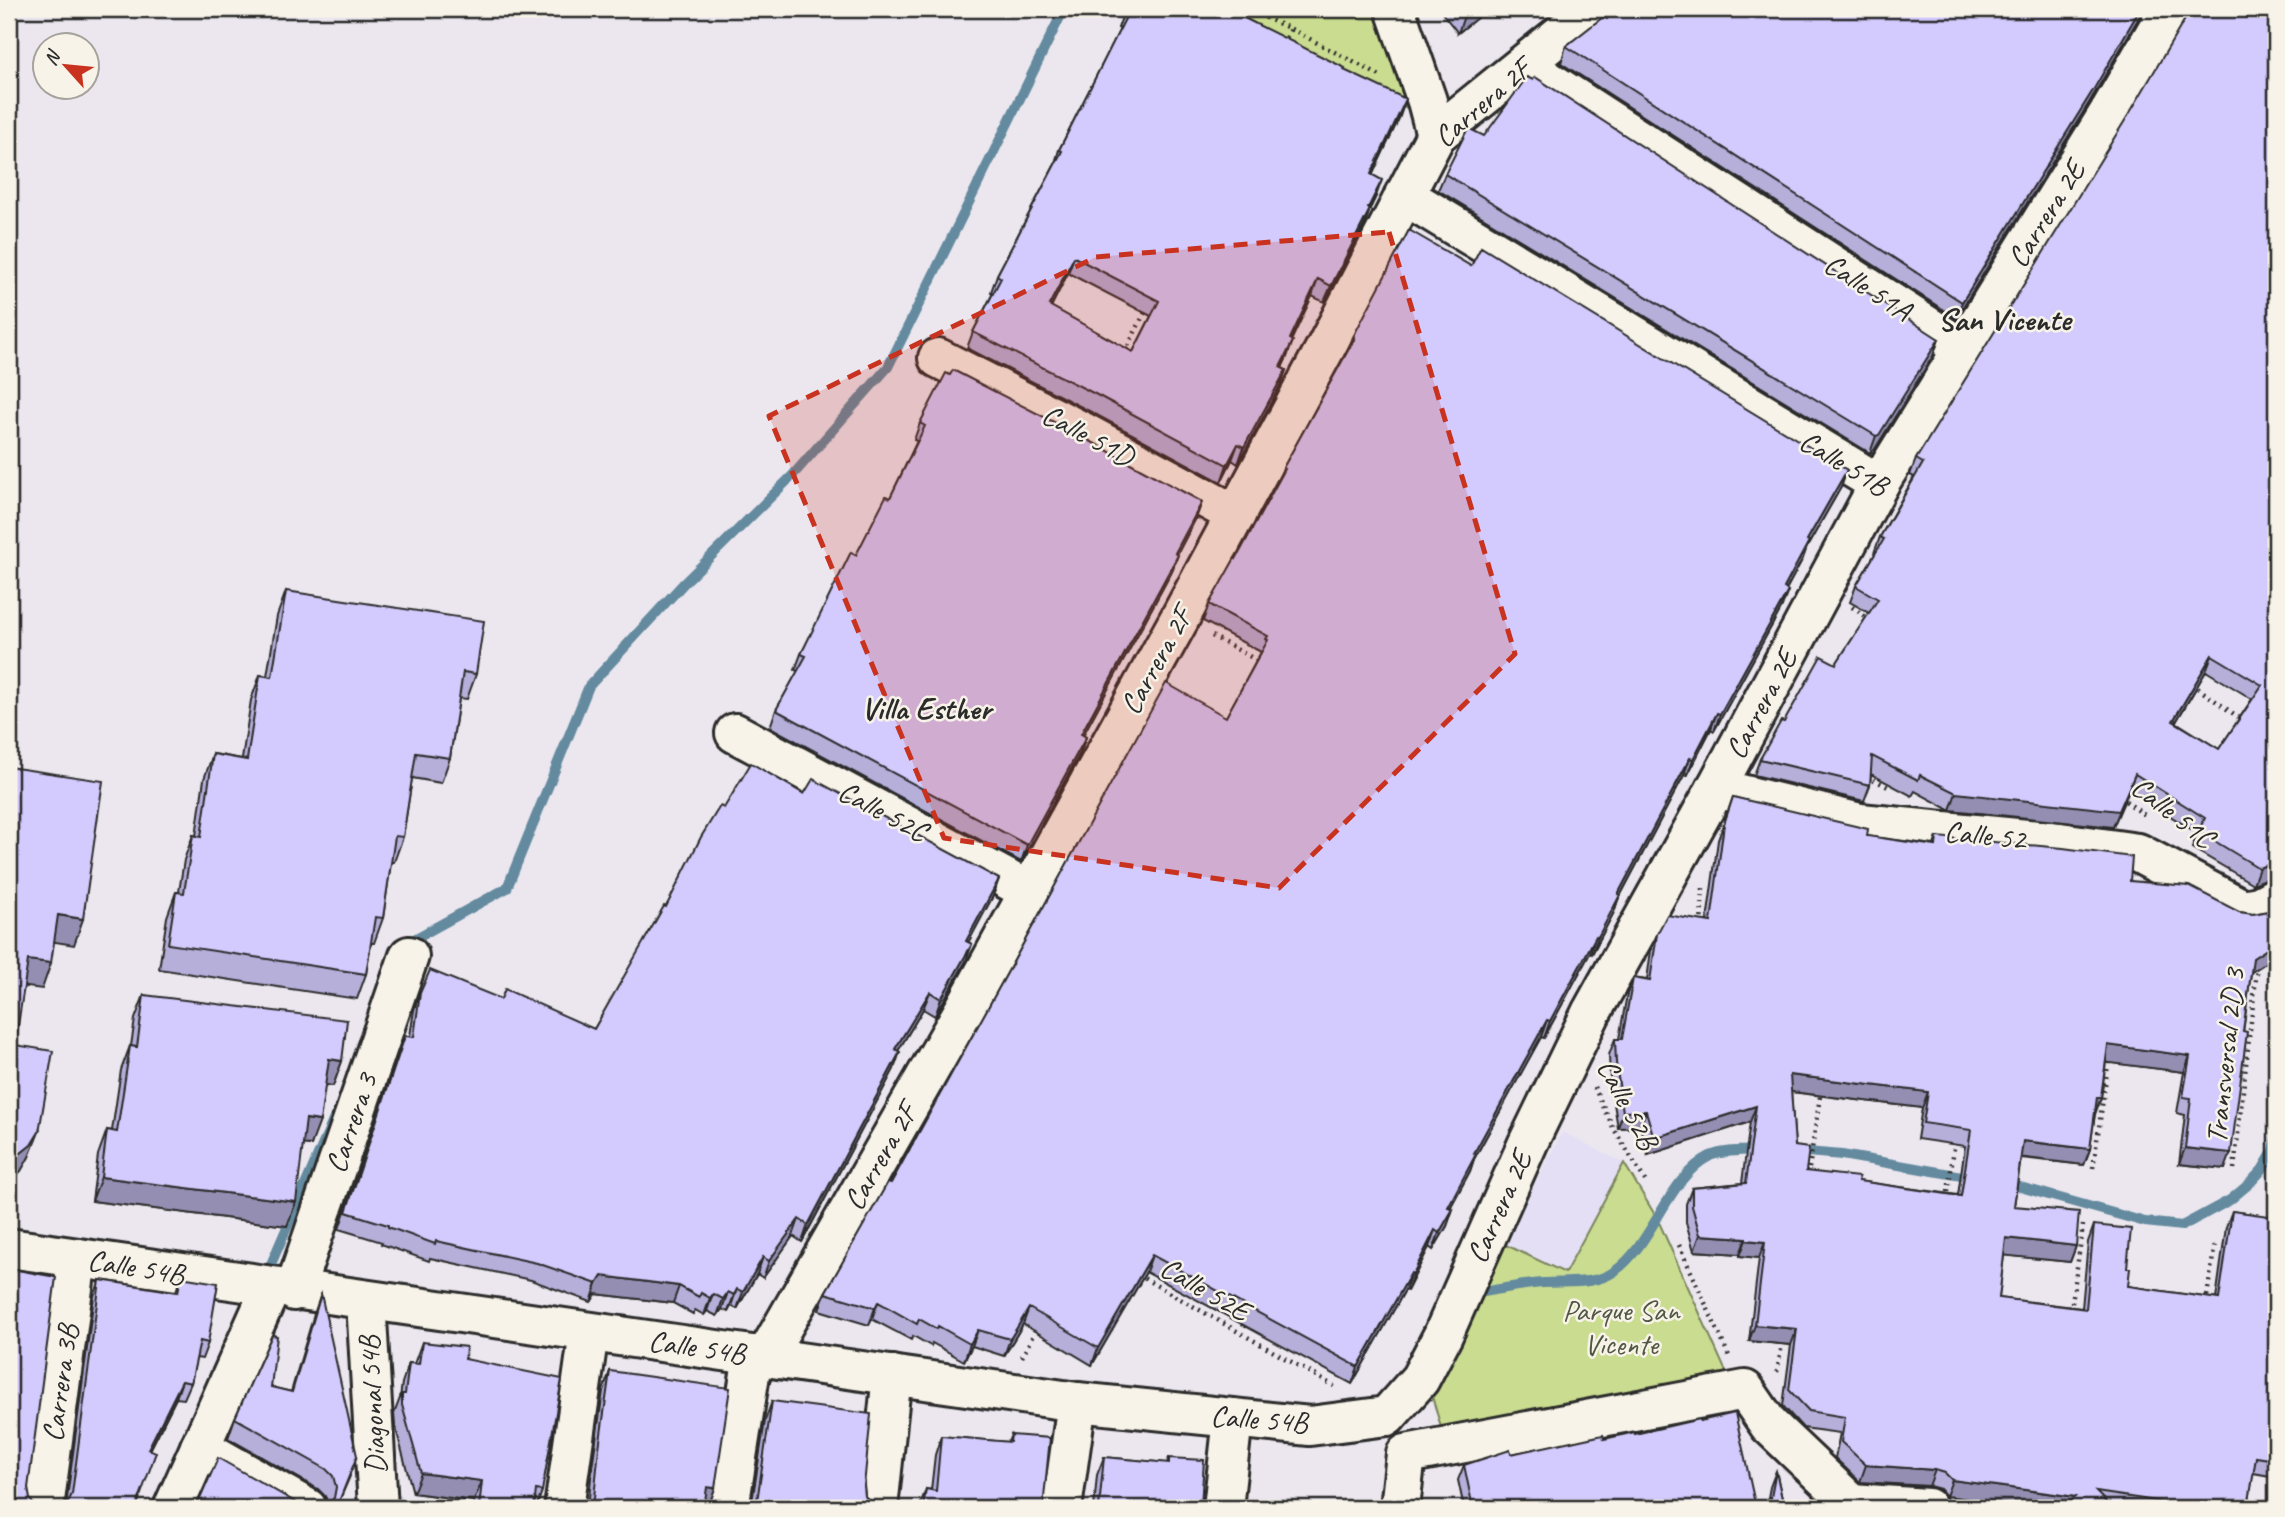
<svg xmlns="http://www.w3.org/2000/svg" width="2285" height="1517" font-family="Caveat,sans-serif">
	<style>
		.built { fill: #e4dff4 }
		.green { fill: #c9dc90; stroke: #7a845e; stroke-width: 2 }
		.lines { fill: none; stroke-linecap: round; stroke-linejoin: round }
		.stream { stroke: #648a9e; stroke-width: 10 }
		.minor-casing { stroke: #2b2b2b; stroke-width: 44 }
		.path { stroke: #2b2b2b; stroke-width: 4.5; stroke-dasharray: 2 5; stroke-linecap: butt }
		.minor { stroke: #f7f3e8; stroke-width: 38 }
		.wall { fill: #b5afda; stroke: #2b2b2b; stroke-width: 2; fill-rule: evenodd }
		.shaded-wall { fill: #948eb2; stroke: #2b2b2b; stroke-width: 2 }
		.building { fill: #d3cbfe; stroke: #2b2b2b; stroke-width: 2; fill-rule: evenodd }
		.marked { fill: #c8321e; fill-opacity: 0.2; stroke: #c8321e; stroke-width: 5; stroke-dasharray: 14 9; stroke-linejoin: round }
		.labels { text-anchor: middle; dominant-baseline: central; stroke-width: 5; stroke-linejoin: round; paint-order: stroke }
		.street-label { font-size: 30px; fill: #2b2b2b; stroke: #f7f3e8 }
		.park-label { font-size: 30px; fill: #525744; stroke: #f7f3e8 }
		.neighbourhood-label { font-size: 32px; font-weight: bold; fill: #2b2b2b; stroke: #f7f3e8 }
	</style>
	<rect width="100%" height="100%" fill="#ece7ef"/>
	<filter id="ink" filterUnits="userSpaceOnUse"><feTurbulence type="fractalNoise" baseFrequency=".0143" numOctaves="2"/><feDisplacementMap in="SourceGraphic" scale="14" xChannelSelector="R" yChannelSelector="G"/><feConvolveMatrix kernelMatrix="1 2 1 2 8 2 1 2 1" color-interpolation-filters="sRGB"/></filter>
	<g filter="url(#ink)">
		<polygon class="built" points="1562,1132 1624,1163 1565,1274 1504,1244"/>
		<g class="green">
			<polygon points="1226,9 1375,9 1418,114"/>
			<polygon points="1624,1163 1658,1220 1731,1383 1445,1441 1429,1386 1450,1364 1504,1244 1565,1273"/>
		</g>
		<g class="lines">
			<g class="stream">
				<polyline points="407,947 409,942 507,888 589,686 684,583 792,476 888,367 1064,9"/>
				<polyline points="1795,1151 1842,1155 1973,1178"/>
				<polyline points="2006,1183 2145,1222 2182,1226 2230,1200 2249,1184 2262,1170 2274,1150 2276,1136"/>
				<polyline points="265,1278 335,1116"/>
				<path d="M1469 1295C1493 1290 1518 1285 1543 1283 1567 1281 1594 1286 1615 1271 1654 1243 1668 1177 1710 1156 1724 1150 1743 1151 1758 1150"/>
			</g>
			<defs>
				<g id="minor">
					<polyline points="1395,9 1427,101 1436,135"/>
					<polyline points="1524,65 1963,349"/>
					<polyline points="1404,195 1879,484"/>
					<polyline points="938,358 1083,432 1236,515"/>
					<polyline points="735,733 1029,891"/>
					<polyline points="1716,788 1860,823 2060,842 2138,853 2243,909 2259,906 2276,897"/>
					<polyline points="9,1248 1077,1402 1310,1426 1387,1416"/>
					<polyline points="294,1291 409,956"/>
					<polyline points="366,1301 378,1508"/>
					<polyline points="766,1356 965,1008 1180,618 1326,347 1436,135 1592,9"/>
					<polyline points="1387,1416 1420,1379 1443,1335 1528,1143 1591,1013 1716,788 1879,484 2108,114 2169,9"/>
					<polyline points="200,1447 307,1508"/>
					<polyline points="1851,1503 1928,1508"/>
					<polyline points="44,1508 77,1258"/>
					<polyline points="173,1508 271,1288"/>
					<polyline points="564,1508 589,1332"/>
					<polyline points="729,1508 753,1355"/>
					<polyline points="878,1508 892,1375"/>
					<polyline points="1062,1508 1077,1402"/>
					<polyline points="1223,1508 1233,1418"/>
					<polyline points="1400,1508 1406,1454 1745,1390 1769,1425 1851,1503 1852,1508"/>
				</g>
			</defs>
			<use href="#minor" class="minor-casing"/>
			<g class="path">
				<polyline points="1246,9 1291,29 1380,76"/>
				<polyline points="1283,44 1291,29"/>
				<polyline points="1125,352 1146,310"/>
				<polyline points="1852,607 1870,620"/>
				<polyline points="1212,636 1260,662"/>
				<polyline points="2192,684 2245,722"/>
				<polyline points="1867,776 1890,788"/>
				<polyline points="2120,797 2147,817"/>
				<polyline points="1701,925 1703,888"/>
				<polyline points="1594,1087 1614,1129 1646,1182"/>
				<polyline points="2093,1168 2109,1058"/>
				<polyline points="2234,1169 2258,961"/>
				<polyline points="1808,1175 1821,1090"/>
				<polyline points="1947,1199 1955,1141"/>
				<polyline points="1679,1245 1729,1356"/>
				<polyline points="1138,1275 1334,1386"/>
				<polyline points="2206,1303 2215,1243"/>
				<polyline points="2071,1310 2083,1225"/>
				<polyline points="1022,1357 1037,1327"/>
				<polyline points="1777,1372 1783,1339"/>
			</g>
			<use href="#minor" class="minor"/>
		</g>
		<g class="wall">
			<path d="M1125 9 1237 14 1344 71 1400 116 1372 175 1376 196 1370 209 1364 226 1324 302 1312 296 1291 340 1287 357 1282 368 1286 370 1280 386 1238 464 1232 460 1221 482 1093 413 967 348 973 332 993 293 991 292 997 275 1054 166 1059 150 1120 29 1118 28ZM1068 273 1151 316 1133 352 1051 307Z"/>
			<polygon points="1439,9 1481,9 1478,17 1458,33"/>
			<path d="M2276 9V875L2253 884 2192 848 2197 833 2129 790 2113 827 1950 810 1915 791 1912 796 1871 774 1870 785 1864 801 1754 775 1760 759 1784 722 1836 664 1869 613 1850 602 1856 586 1875 554 1874 553 1880 537 1914 477 1910 475 1916 459ZM2206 671 2252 699 2219 749 2176 722Z"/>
			<polygon points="1607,19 2089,103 1956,318 1561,63 1566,46"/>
			<polygon points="1484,136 1939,339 1933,356 1873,452 1870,453 1438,190 1445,174"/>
			<polygon points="1471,266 1847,470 1841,487 1807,547 1803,558 1786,589 1782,607 1714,731 1711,729 1687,776 1684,775 1618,900 1614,912 1592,954 1590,953 1544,1038 1541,1037 1474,1159 1470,1171 1450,1208 1453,1209 1447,1226 1433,1250 1429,1247 1407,1291 1405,1290 1352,1384 1146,1272 1092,1365 1023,1324 1004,1356 972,1346 964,1361 932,1343 931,1346 913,1336 911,1340 872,1319 869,1325 819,1310 825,1293 891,1183 1226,717 1261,652 1203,621 1209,604 1236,559 1278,481 1283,468 1348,351 1353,337"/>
			<polygon points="920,423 1202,502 1196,518 1177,554 1172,571 1083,735 1086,737 1080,753 1021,862 770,727 776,710 798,671 795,670 801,654 856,555 890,498 917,441 914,440"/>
			<polygon points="286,591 476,674 467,699 459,698 450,758 441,783 412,778 403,837 394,862 391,862 383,918 374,943 371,943 366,974 357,999 159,969 167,917 176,892 179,892 184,860 193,835 196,836 204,779 213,754 242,759 251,700 260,675 267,676 277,616"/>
			<polygon points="804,794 993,896 968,942 966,961 935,1016 923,1009 898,1051 894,1069 802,1242 793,1236 763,1278 757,1274 737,1309 731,1306 728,1312 722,1309 717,1316 707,1311 704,1315 695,1310 693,1314 673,1303 596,1294 591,1302 531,1280 430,1258 429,1261 381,1244 382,1242 339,1229 399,1053 410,1036 414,1010 420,993 501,999 594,1029 724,808"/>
			<path d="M1733 797 1867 836 1934 845 1937 837 2130 881 2239 912 2253 914 2269 911 2276 956 2251 972 2225 1169 2179 1164 2185 1115 2177 1113 2184 1072 2106 1062 2101 1097 2095 1114 2090 1149 2084 1165 2021 1158 2014 1206 2076 1246 2070 1262 2004 1255 1999 1298 2082 1308 2088 1242 2094 1225 2127 1268 2128 1286 2216 1299 2226 1227 2232 1211 2276 1217V1477L2253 1473 2248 1508H2034L1946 1496 1940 1489 1929 1486 1860 1482 1835 1458 1840 1433 1803 1428 1783 1406 1791 1345 1749 1341 1759 1258 1740 1256V1254L1694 1251 1686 1222V1204L1692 1188 1742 1183 1750 1122 1648 1155 1640 1127 1618 1128 1610 1079 1609 1055 1615 1039H1619L1627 994 1633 978 1647 980 1651 950 1657 934 1707 921 1718 840ZM1791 1092 1922 1108 1917 1139 1965 1146 1958 1195 1858 1181 1806 1171 1795 1146Z"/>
			<polygon points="144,995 342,1061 333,1086 325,1085 311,1145 303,1144 287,1226 92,1201 98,1155 107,1130 112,1131 121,1070 130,1046 131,1046 135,1019"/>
			<polygon points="181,1277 208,1343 202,1359 196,1358 191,1383 184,1399 176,1398 150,1450 136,1508 63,1508 66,1506 94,1296 100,1280 176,1291"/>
			<polygon points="321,1294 350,1476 338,1504 325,1507 328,1504 325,1496 318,1489 228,1438 235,1418 271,1387 291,1392 314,1314"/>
			<polygon points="422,1342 465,1359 542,1491 536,1508 473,1508 474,1501 413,1493 395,1425 394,1414 400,1398 402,1383 409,1363 414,1364"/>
			<polygon points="610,1371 715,1488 708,1508 588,1508 592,1468 603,1391"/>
			<polygon points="772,1401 864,1486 865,1496 872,1508 751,1508 765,1421"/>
			<polygon points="1700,1421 1756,1508 1464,1508 1458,1480 1464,1465 1511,1454 1571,1442 1635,1434"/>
			<polygon points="1011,1435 1043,1508 919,1508 926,1489 931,1490 935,1455 941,1436 1008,1442"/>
			<polygon points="1104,1457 1167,1463 1169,1458 1201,1506 1200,1508 1094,1508 1097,1475"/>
			<polygon points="1776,1471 1784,1508 1766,1508 1770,1487"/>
		</g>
		<g class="shaded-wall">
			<polygon points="1473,9 1481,9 1478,17 1458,33 1464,16"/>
			<polygon points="2140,9 2144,9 2089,103 1956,318 1962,302"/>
			<polygon points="1406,99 1400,116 1365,191 1371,174"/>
			<polygon points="1382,180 1376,196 1362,224 1368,208"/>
			<polygon points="1370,209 1364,226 1324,302 1331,286"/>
			<polygon points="1074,257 1068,273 1043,322 1049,305"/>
			<polygon points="1318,279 1312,296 1284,356 1290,339"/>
			<polygon points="1939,339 1933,356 1873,452 1870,453 1876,436"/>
			<polygon points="1293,341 1287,357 1274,383 1280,367"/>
			<polygon points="1286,370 1280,386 1238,464 1244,447"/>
			<polygon points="1238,444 1232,460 1221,482 1227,465"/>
			<polygon points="1847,470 1841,487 1807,547 1803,558 1778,605 1784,588 1807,540"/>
			<polygon points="1202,502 1196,518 1169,570 1175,553"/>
			<polygon points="1178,555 1172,571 1075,750 1081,734"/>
			<polygon points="1788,591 1782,607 1714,731 1720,714"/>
			<polygon points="2212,655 2206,671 2167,737 2173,721"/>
			<polygon points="1717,713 1711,729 1687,776 1693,759"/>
			<polygon points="1086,737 1080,753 1021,862 1027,845"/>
			<polygon points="1690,758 1684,775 1618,900 1614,912 1592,954 1598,937 1618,894"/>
			<polygon points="2135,774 2113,827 1950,810 1956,793"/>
			<polygon points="2276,861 2276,875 2253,884 2259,868"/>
			<polygon points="999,879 993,896 960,958 966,941"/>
			<polygon points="58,915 83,919 74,945 49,941"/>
			<polygon points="1596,936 1590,953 1544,1038 1550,1021"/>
			<polygon points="2276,943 2276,956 2247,975 2253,958"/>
			<polygon points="972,944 966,961 935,1016 941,999"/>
			<polygon points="28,960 51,963 42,989 19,986"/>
			<polygon points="930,992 923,1009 889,1066 895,1049"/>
			<polygon points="1547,1020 1541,1037 1474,1159 1470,1171 1442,1223 1448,1207 1474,1153"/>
			<polygon points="2108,1045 2190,1056 2184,1072 2102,1062"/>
			<polygon points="900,1052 894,1069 802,1242 808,1225"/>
			<polygon points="329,1059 342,1061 333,1086 320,1084"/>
			<polygon points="1790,1075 1928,1092 1922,1108 1784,1091"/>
			<polygon points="2097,1097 2101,1097 2095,1114 2091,1113"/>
			<polygon points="1756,1106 1750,1122 1648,1155 1654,1138"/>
			<polygon points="1646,1111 1640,1127 1618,1128 1623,1112"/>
			<polygon points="306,1119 320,1121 311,1145 297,1144"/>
			<polygon points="39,1132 29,1157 21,1171 12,1179 9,1180 9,1156"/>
			<polygon points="2023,1141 2090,1149 2084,1165 2018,1157"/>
			<polygon points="2185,1148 2231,1153 2225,1169 2179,1164"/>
			<polygon points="101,1177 296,1202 287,1226 92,1201"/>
			<polygon points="1453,1209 1447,1226 1433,1250 1439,1233"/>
			<polygon points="799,1219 793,1236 763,1278 769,1261"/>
			<polygon points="1435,1230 1429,1247 1407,1291 1413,1274"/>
			<polygon points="1700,1235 1746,1238 1740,1254 1694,1251"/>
			<polygon points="2006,1238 2076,1246 2070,1262 2000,1255"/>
			<polygon points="1746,1240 1765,1242 1759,1258 1740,1256"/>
			<polygon points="1152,1255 1146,1272 1092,1365 1098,1348"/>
			<polygon points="763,1257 757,1274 737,1309 743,1292"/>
			<polygon points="1411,1273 1405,1290 1352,1384 1358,1367"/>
			<polygon points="602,1276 679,1286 673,1303 596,1294 591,1302 597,1284"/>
			<polygon points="737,1289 731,1306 728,1312 734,1295"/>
			<polygon points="728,1292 722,1309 717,1316 723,1299"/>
			<polygon points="713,1294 707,1311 704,1315 710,1298"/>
			<polygon points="878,1302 872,1319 869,1325 875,1308"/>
			<polygon points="1029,1308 1023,1324 1004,1356 1010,1339"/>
			<polygon points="1755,1325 1797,1329 1791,1345 1749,1341"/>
			<polygon points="978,1330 972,1346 964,1361 970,1344"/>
			<polygon points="182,1381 176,1398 142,1466 148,1449"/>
			<polygon points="1866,1465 1935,1470 1929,1486 1860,1482"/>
			<polygon points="421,1473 482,1481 474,1501 413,1493"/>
			<polygon points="1952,1480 2076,1497 2072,1508 2035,1508 1946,1496"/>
			<polygon points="707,1487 715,1488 708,1508 700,1507"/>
		</g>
		<g class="building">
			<path d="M1125 9H1238L1236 14 1345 68 1344 70 1406 99 1371 174 1382 180 1368 208 1370 209 1331 286 1318 279 1290 339 1293 341 1280 367 1286 370 1244 447 1238 444 1227 465 1099 396 973 332 1001 278 997 275 1062 151 1059 150 1128 13 1124 11ZM1074 257 1159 301 1133 352 1049 305Z"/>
			<polygon points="1458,9 1473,9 1464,16"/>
			<polygon points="1614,9 2140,9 2095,87 1962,302 1566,46 1603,17 1607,19"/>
			<path d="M2191 9H2276V861L2259 868 2198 831 2205 818 2135 774 2119 811 1956 793 1920 775 1918 780 1872 756 1870 785 1760 759 1781 721 1784 722 1821 656 1836 664 1878 599 1856 586 1884 539 1880 537 1923 463 1916 459 2132 109ZM2212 655 2262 685 2219 749 2173 721Z"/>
			<polygon points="1527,77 1533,80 1535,77 1939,339 1879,435 1876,436 1445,174 1468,128 1484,136"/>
			<polygon points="1409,230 1471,266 1481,247 1847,470 1807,540 1809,541 1784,588 1788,591 1720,714 1717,713 1693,759 1690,758 1618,894 1620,895 1598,937 1596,936 1550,1021 1547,1020 1474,1153 1476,1154 1448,1207 1453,1209 1439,1233 1435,1230 1413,1274 1411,1273 1358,1367 1152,1255 1098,1348 1029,1308 1010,1339 978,1330 970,1344 938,1326 937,1329 919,1319 917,1324 878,1302 875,1308 825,1293 888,1182 891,1183 1011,966 1166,683 1226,717 1268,640 1266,639 1268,636 1209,604 1235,558 1236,559 1285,469 1283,468 1355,338 1353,337"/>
			<polygon points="953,370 1079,435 1202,502 1175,553 1178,555 1081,734 1086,737 1027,845 776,710 806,656 801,654 851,552 856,555 886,496 890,498 925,426 920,423 946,373 950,375"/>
			<polygon points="286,591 484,621 476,674 463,672 450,758 416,753 403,837 395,836 383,918 375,917 366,974 168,944 176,892 184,893 193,835 201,837 213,754 247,760 260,675 272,677"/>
			<polygon points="751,763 804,794 813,779 999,879 966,941 972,944 941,999 930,992 895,1049 900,1052 808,1225 799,1219 769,1261 763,1257 743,1292 737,1289 734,1295 728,1292 723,1299 713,1294 710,1298 701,1293 699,1297 679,1286 602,1276 597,1284 537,1263 436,1241 435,1244 388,1227 388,1225 346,1212 405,1036 414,1037 420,993 430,970 501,999 505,989 594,1029 664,906 666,907 701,837 720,806 724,808"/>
			<polygon points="9,767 103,781 83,919 58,915 51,963 28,960 15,1045 53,1051 39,1132 31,1145 21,1153 9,1156"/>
			<path d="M1733 797 1868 829 1867 836 1936 846 1937 837 2063 848 2132 857 2130 881 2189 886 2239 912 2253 914 2269 911 2276 908V943L2253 958 2243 1031 2247 1032 2231 1153 2185 1148 2191 1098 2183 1097 2190 1056 2108 1045 2101 1097H2097L2090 1149 2023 1141 2014 1206 2079 1212 2076 1246 2006 1238 1999 1298 2086 1309 2094 1225 2131 1229 2127 1268H2130L2128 1286 2219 1299 2232 1211 2276 1217V1460L2256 1457 2248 1508H2203L2096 1492 2112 1508H2063L2076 1497 1952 1480 1945 1473 1935 1470 1866 1465 1841 1442 1845 1417 1809 1411 1789 1390 1797 1329 1755 1325 1765 1242 1746 1240V1238L1700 1235 1692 1206V1188L1746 1183 1756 1106 1654 1138 1646 1111 1623 1112 1616 1063 1615 1039H1622L1633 978 1650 981 1657 934 1667 915 1711 922 1724 824ZM1790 1075 1928 1092 1923 1123 1971 1130 1961 1196 1858 1181 1859 1177 1806 1171 1809 1148 1795 1146Z"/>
			<polygon points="144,995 347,1020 342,1061 329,1059 320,1121 306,1119 296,1202 101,1177 107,1130 117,1132 130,1046 137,1047"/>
			<polygon points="9,1260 12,1261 11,1269 56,1277 28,1488 30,1499 36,1508 9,1508"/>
			<polygon points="181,1277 218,1283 208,1343 200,1341 191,1383 182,1381 148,1449 156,1452 136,1508 129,1507 129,1508 63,1508 67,1505 72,1494 100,1280 178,1292"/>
			<polygon points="321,1294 357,1456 338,1504 347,1508 320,1508 325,1507 334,1498 336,1487 333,1476 326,1469 235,1418 272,1335 277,1336 271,1387 292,1392"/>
			<polygon points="422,1342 466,1347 465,1359 562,1379 542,1491 536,1490 534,1508 479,1508 482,1481 421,1473 402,1405 402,1394 405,1394 409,1363 419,1364"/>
			<polygon points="610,1371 730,1388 715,1488 707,1487 704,1508 593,1508 599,1448"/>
			<polygon points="772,1401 871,1414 864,1486 865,1496 872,1505 872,1508 756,1508"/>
			<polygon points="1735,1413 1756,1508 1473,1508 1464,1465 1510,1450 1511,1454 1571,1441 1571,1442 1603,1435 1604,1439 1635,1432 1635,1434 1700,1419 1700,1421"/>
			<polygon points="1011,1435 1050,1438 1043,1508 923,1508 926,1489 936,1491 941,1436 1010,1442"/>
			<polygon points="1104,1457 1169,1463 1169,1458 1204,1460 1201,1506 1196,1505 1196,1508 1099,1508"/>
			<polygon points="218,1458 304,1507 308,1508 196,1508"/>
			<polygon points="1776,1471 1784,1508 1769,1508"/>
		</g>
	</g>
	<path class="marked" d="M1389 232 1515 654 1279 888 944 838 769 416 1096 257Z"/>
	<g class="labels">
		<g class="street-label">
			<text transform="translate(1482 103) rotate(-41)">Carrera 2F</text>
			<text transform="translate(2046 214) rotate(-58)">Carrera 2E</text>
			<text transform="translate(1868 287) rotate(33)">Calle 51A</text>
			<text transform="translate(1088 435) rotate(28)">Calle 51D</text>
			<text transform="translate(1844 463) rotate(31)">Calle 51B</text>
			<text transform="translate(1156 661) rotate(-61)">Carrera 2F</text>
			<text transform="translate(1761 704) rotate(-62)">Carrera 2E</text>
			<text transform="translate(883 811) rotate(28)">Calle 52C</text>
			<text transform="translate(2173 812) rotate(38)">Calle 51C</text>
			<text transform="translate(1985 835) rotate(6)">Calle 52</text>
			<text transform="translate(2225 1056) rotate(-84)">Transversal 2D 3</text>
			<text transform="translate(1628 1104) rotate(62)">Calle 52B</text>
			<text transform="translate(351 1123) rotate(-71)">Carrera 3</text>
			<text transform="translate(880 1157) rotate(-60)">Carrera 2F</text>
			<text transform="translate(1499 1207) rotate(-66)">Carrera 2E</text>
			<text transform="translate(136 1267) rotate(9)">Calle 54B</text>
			<text transform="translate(1205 1289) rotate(30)">Calle 52E</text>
			<text transform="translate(697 1347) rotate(8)">Calle 54B</text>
			<text transform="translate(60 1383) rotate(-82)">Carrera 3B</text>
			<text transform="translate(372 1405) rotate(-93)">Diagonal 54B</text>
			<text transform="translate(1259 1419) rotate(4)">Calle 54B</text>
		</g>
		<g class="park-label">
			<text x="1621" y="1310">Parque San<tspan x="1621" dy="34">Vicente</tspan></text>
		</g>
		<g class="neighbourhood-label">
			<text x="2004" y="319">San Vicente</text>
			<text x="926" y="708">Villa Esther</text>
		</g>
	</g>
	<rect width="2285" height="1517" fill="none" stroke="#f7f3e8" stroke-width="35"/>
	<rect x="18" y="18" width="2250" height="1482" fill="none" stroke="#2b2b2b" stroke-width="2.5" filter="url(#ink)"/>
	<g transform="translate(66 66) rotate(297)"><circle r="33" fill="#f7f3e8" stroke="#a5a39c" stroke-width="2"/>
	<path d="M0-5L12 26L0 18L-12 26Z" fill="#c8321e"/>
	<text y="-10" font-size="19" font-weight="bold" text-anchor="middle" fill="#2b2b2b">N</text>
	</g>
</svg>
